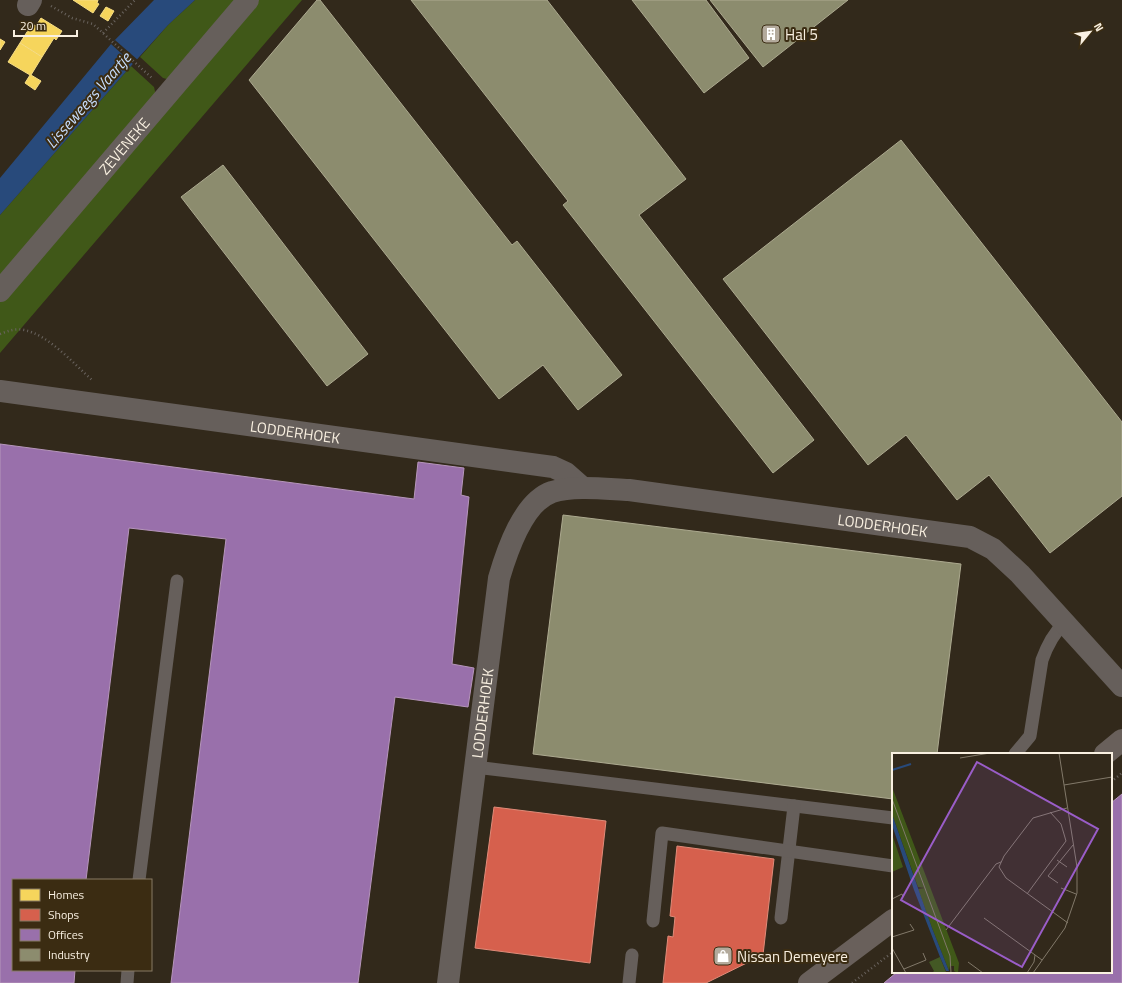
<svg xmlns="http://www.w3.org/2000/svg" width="1122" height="983" font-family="'Titillium Web',sans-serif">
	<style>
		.forest { fill: #405818 }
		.water { fill: #284a7b }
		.pier { fill: #32291b }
		.homes { fill: #f6d55c; stroke: #f7dd84 }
		.shops { fill: #d6604d; stroke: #e08b79 }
		.offices { fill: #9970ab; stroke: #b696bb }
		.industry { fill: #8c8c6e; stroke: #adaa90 }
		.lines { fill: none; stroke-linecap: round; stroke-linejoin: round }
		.path { stroke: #6a645f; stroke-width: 2.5; stroke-dasharray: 1 3; stroke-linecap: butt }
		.lane { stroke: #665f5b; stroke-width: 13 }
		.street { stroke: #665f5b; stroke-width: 22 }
		.secondary { stroke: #69605b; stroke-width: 22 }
		.labels { text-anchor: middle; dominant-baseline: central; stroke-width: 4; stroke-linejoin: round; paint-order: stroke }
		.poi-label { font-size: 15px; fill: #f9f0e1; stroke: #3b2c12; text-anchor: start }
		.street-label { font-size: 15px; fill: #f9f0e1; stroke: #3b2c12 }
		.water-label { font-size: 16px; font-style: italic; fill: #c5dcfd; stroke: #3b2c12 }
		.inset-river { fill: none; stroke: #284a7b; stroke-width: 2 }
		.inset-road { fill: none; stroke: #82796a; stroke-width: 1 }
		.view { fill: #9a5dc8; fill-opacity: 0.15; stroke: #9a5dc8; stroke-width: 2 }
		.inset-edge { fill: none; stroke: #f9f0e1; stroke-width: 2 }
	</style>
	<rect width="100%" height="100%" fill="#32291b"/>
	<polygon class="forest" points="195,0 302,0 0,353 0,215 131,66 154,87 159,109 182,83 163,78 140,57 168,25"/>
	<polygon class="water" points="154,0 195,0 168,25 131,66 0,215 0,178 111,44"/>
	<polygon class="pier" points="115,40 139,61 134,65 111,44"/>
	<g class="homes">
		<polygon points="73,0 98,0 97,3 99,4 93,13"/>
		<polygon points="106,7 114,11 108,21 100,16"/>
		<polygon points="41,18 62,31 56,40 54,38 42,57 20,43 32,24 36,26"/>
		<polygon points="0,39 5,42 0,50"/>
		<polygon points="20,43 42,57 31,75 41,81 35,90 25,83 30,75 8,62"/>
	</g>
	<g class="shops">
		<polygon points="494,807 606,821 590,963 475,948"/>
		<polygon points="677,846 774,859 763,955 706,983 663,983 668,936 673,937 675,917 670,916"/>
	</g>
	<g class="offices">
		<polygon points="0,444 414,499 418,462 464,468 461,495 469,497 452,664 474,668 468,707 395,697 358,983 171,983 226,539 129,528 86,880 13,880 13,970 75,970 74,983 0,983"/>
		<polygon points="1122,794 1122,983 884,983 897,972 1111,972 1111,803"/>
	</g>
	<g class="industry">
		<polygon points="317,0 320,0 512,245 517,241 622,375 578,410 543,365 499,399 249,80"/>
		<polygon points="411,0 547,0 686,179 639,215 814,440 773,473 563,205 568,201"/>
		<polygon points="632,0 706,0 749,58 704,93"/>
		<polygon points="710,0 848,0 763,67"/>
		<polygon points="901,140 1122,422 1122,496 1050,553 989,475 957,500 906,435 868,465 723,279"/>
		<polygon points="223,165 368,354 327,386 181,197"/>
		<polygon points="563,515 961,564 937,754 893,754 893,799 533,754"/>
	</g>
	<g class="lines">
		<g class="path">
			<polyline points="51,6 72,18 93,24 153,79"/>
			<polyline points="103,33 135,0"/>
			<path d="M0 334C8 331 15 328 24 330 49 335 74 364 93 381"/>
			<polyline points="1111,782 1122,773"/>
			<polyline points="852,983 893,952"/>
		</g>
		<g class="lane">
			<path d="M1015 754 1030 736 1042 660C1047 646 1054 633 1064 623"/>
			<polyline points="475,767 893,818"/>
			<polyline points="139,880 177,581"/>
			<polyline points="781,918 794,806"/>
			<polyline points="653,921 662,833 893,866"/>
			<polyline points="127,983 128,970"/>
			<polyline points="629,983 632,955"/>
		</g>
		<g class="street">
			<polyline points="28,5 31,0"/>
			<path id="s1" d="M0 291 248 0"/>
			<path id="s2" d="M0 391 553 467 566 473 583 488"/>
			<path id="s3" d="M448 983 499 578C507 551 523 502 552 492 574 485 606 489 629 490L970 537 993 549 1020 574 1122 686"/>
		</g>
		<g class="secondary">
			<polyline points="1105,754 1122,740"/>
			<polyline points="809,983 893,920"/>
		</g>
	</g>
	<defs>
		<symbol id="building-square" viewBox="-11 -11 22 22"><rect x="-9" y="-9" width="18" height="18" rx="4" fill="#b3aa9c" stroke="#3b2c12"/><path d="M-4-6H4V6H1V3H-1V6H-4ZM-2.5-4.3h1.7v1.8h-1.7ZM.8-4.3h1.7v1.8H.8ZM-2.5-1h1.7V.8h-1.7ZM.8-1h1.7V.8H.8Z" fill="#fff"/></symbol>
		<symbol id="shop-square" viewBox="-11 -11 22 22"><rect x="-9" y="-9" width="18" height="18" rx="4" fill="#b3aa9c" stroke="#3b2c12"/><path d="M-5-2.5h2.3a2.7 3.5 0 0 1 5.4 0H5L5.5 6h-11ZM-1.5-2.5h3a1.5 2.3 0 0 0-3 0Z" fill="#fff"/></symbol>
	</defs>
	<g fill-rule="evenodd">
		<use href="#building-square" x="760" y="23" width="22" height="22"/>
		<use href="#shop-square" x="712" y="945" width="22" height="22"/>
	</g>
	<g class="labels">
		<g class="poi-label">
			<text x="785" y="34">Hal 5</text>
			<text x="737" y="956">Nissan Demeyere</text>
		</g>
		<g class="street-label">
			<text stroke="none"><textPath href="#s1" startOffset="191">ZEVENEKE</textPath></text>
			<text stroke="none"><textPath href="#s2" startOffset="298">LODDERHOEK</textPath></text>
			<text stroke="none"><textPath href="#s3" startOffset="846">LODDERHOEK</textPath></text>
			<text stroke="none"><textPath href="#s3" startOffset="272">LODDERHOEK</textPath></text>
		</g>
		<g class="water-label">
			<text transform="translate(88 100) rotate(-49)">Lisseweegs Vaartje</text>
		</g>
	</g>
	<g transform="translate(892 753)">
		<rect width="220" height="220" fill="#32291b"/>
		<path d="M48 204 54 219 58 220H40L42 218 37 209Z" fill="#435824"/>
		<path d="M0 34 67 210 66 220 62 218V213H58L57 218 40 175 26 136 33 135 26 134 0 61ZM0 81 11 114 0 119Z" fill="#405818"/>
		<path d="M0 61 40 175 57 218H54L48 204 22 137 0 72Z" fill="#284a7b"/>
		<path class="inset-river" d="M0 17 19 11"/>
		<path class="inset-road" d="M68 5 98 0M172 32 220 24M0 46 58 203 59 220M175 55 141 65 112 103 107 114 114 125 176 170M165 107 175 114M166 130 156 123 181 92M169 135 184 141M135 141 174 88 169 71 158 59M0 146 10 141 11 144M92 165 150 207M54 177 104 111 109 109M0 184 22 177 18 171M0 195 14 220M76 209 91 220M12 216 34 207 31 200M135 220 142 209 143 202M141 220 173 175 185 140V114L167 0"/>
		<path class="view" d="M85 9 206 76 130 214 9 147Z"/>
		<rect width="220" height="220" class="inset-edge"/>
	</g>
	<rect x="12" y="879" width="140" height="92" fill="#3b2c12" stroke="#877a65"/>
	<rect x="20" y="889" width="20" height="12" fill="#f6d55c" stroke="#877a65"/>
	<text x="48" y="899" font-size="12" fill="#f9f0e1">Homes</text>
	<rect x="20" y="909" width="20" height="12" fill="#d6604d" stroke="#877a65"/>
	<text x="48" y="919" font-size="12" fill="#f9f0e1">Shops</text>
	<rect x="20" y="929" width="20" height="12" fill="#9970ab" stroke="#877a65"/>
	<text x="48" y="939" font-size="12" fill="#f9f0e1">Offices</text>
	<rect x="20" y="949" width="20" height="12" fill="#8c8c6e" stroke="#877a65"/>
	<text x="48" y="959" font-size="12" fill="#f9f0e1">Industry</text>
	<g transform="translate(1090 32) rotate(61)" stroke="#3b2c12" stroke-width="3" paint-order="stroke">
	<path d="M0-3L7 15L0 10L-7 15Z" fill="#f9f0e1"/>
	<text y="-6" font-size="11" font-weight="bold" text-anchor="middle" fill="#f9f0e1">N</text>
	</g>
	<path d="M14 30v6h63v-6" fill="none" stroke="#f9f0e1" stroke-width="2"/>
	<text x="20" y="30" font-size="12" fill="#f9f0e1" stroke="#3b2c12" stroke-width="3" paint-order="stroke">20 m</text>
</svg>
